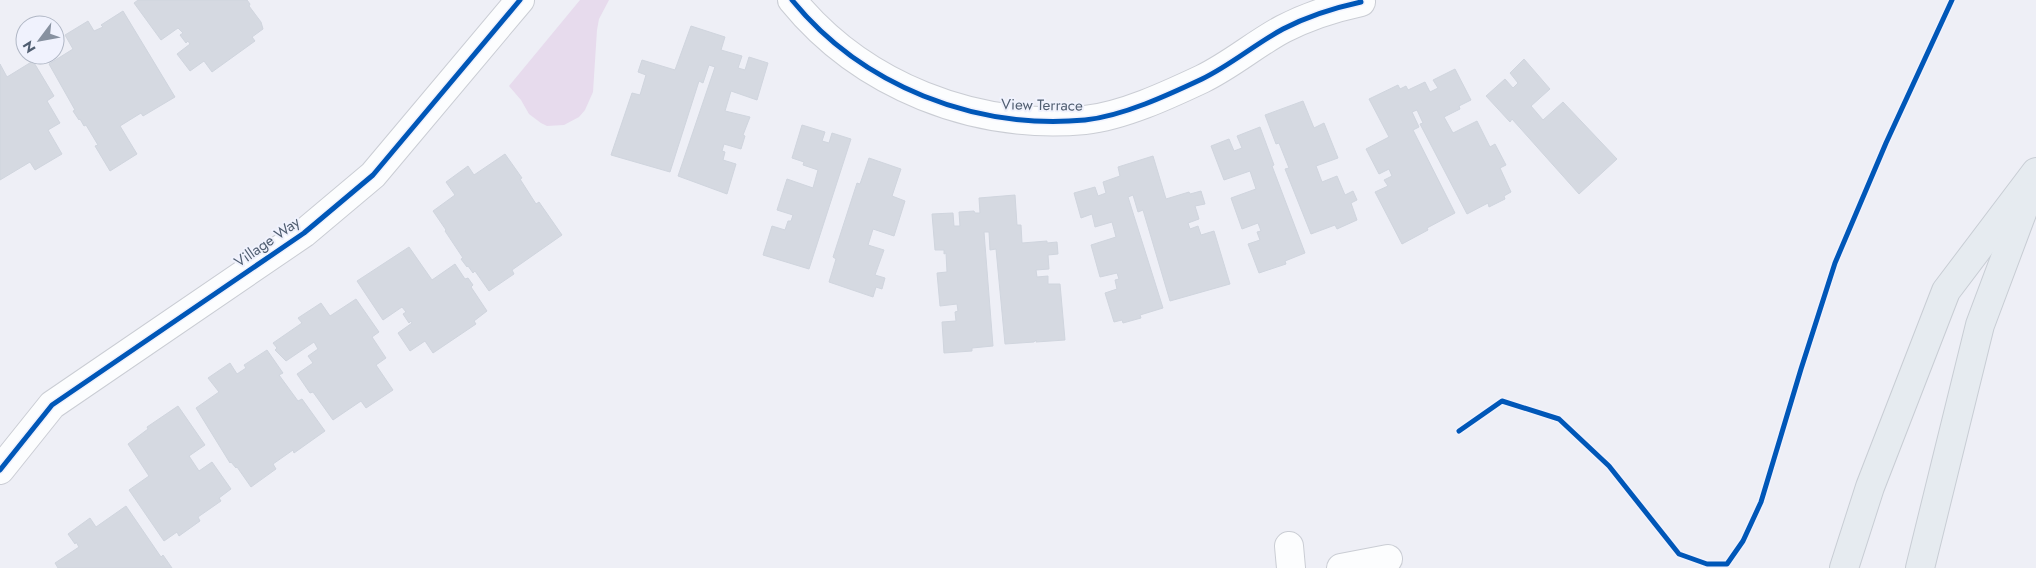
<svg xmlns="http://www.w3.org/2000/svg" width="2036" height="568" font-family="Jost,sans-serif">
	<style>
		.green { fill: #e7dbed }
		.building { fill: #d5d9e1; stroke: #d0d5de }
		.lines { fill: none; stroke-linecap: round; stroke-linejoin: round }
		.street-casing { stroke: #cacdd4; stroke-width: 30 }
		.highway-casing { stroke: #c8cdd4; stroke-width: 30 }
		.street { stroke: #fcfdfe; stroke-width: 28 }
		.highway { stroke: #e6ebf0; stroke-width: 28 }
		.cycleway-casing { stroke: #f0f2fd; stroke-width: 8 }
		.cycleway { stroke: #0057b8; stroke-width: 5 }
		.labels { text-anchor: middle; dominant-baseline: central; stroke-width: 4; stroke-linejoin: round; paint-order: stroke }
		.street-label { font-size: 15px; fill: #505e71; stroke: #f0f2fd }
	</style>
	<rect width="100%" height="100%" fill="#eeeff6"/>
	<polygon class="green" points="580,0 609,0 599,19 597,30 593,92 585,110 579,117 564,125 547,126 541,123 529,114 521,100 509,86"/>
	<g class="building">
		<polygon points="138,0 247,0 250,4 249,6 261,22 263,29 252,37 255,41 212,72 204,61 190,71 177,54 190,44 188,41 186,43 180,35 183,33 178,28 161,40 134,3"/>
		<polygon points="123,11 175,97 143,116 141,113 120,126 137,154 110,171 95,146 98,145 86,125 84,126 80,119 79,120 73,111 75,110 49,64 73,49 65,35 88,21 94,31 103,27 101,25"/>
		<polygon points="691,26 725,37 721,50 742,56 738,68 745,70 749,57 768,63 757,100 731,91 725,111 750,117 743,135 745,136 741,149 724,144 722,151 725,152 723,160 736,164 727,194 678,176 715,67 709,65 703,83 699,81 670,172 611,155 632,93 640,95 646,75 638,72 642,60 675,70"/>
		<polygon points="1524,59 1550,89 1531,106 1543,120 1563,102 1617,159 1579,194 1512,119 1510,122 1486,96 1505,79 1513,88 1518,83 1510,73"/>
		<polygon points="33,61 54,96 47,101 60,123 48,130 62,154 35,170 30,162 0,180 0,64 7,77"/>
		<polygon points="1455,69 1471,100 1459,106 1460,109 1444,117 1453,133 1477,121 1490,147 1495,144 1506,165 1500,168 1511,192 1504,196 1505,199 1489,207 1488,203 1467,214 1420,124 1423,123 1417,110 1412,112 1419,127 1413,130 1455,213 1427,228 1428,230 1402,244 1375,192 1388,186 1384,180 1392,176 1389,169 1379,174 1366,149 1389,137 1369,99 1398,85 1400,89 1406,86 1408,90 1425,82 1430,92 1438,88 1433,80"/>
		<polygon points="1303,101 1314,128 1324,123 1338,158 1316,166 1322,182 1337,176 1345,195 1353,191 1357,200 1351,203 1357,220 1337,229 1335,225 1311,234 1285,169 1289,168 1279,143 1276,144 1265,115"/>
		<polygon points="802,125 825,132 822,141 829,143 832,133 851,139 809,269 763,255 772,226 785,230 788,221 791,221 793,215 777,210 787,179 813,188 818,170 803,165 804,162 792,158"/>
		<polygon points="1260,127 1274,165 1272,166 1305,253 1285,261 1286,264 1259,273 1248,244 1260,240 1257,232 1261,231 1258,223 1242,229 1231,198 1256,189 1250,171 1224,180 1211,146 1229,139 1234,151 1242,148 1237,136"/>
		<polygon points="505,154 522,178 520,179 536,204 539,202 562,235 512,270 514,274 489,291 475,271 473,273 468,266 467,267 461,259 463,258 445,231 446,230 433,211 455,195 446,182 468,166 474,175"/>
		<polygon points="1153,156 1166,199 1189,192 1190,194 1201,191 1205,204 1195,206 1199,219 1188,223 1190,229 1198,226 1201,235 1214,231 1230,284 1170,301 1143,210 1138,212 1133,195 1128,197 1163,308 1140,315 1141,318 1123,323 1122,320 1114,322 1105,293 1117,289 1115,280 1119,279 1117,273 1100,277 1091,245 1116,237 1112,222 1095,227 1092,214 1081,218 1074,193 1095,187 1098,196 1106,193 1103,182 1120,176 1118,167"/>
		<polygon points="869,158 901,169 892,196 905,201 894,236 873,229 868,245 884,250 875,275 885,278 882,289 876,287 873,297 829,282 836,259 833,257 857,183 860,184"/>
		<polygon points="1015,195 1017,225 1021,225 1022,243 1047,241 1047,243 1057,242 1058,254 1048,255 1049,269 1036,270 1037,277 1048,276 1048,284 1060,284 1065,340 1036,342 1036,340 1034,342 1005,344 996,249 990,250 989,232 984,232 993,346 972,348 972,351 944,353 942,322 956,321 955,312 958,311 957,304 940,306 937,273 947,272 946,253 944,254 944,250 935,250 932,214 953,213 954,226 960,226 959,212 974,211 975,213 980,213 979,198"/>
		<polygon points="409,247 432,280 455,264 465,279 468,278 473,285 471,287 487,311 474,321 476,324 433,353 425,341 410,351 398,333 412,323 411,321 409,323 403,314 406,312 402,307 383,320 357,281"/>
		<polygon points="356,299 379,332 372,337 386,358 376,365 393,390 366,408 361,401 333,420 313,392 310,393 297,374 313,363 308,356 318,349 314,342 286,361 275,350 277,348 273,343 302,323 298,318 321,303 330,316"/>
		<polygon points="267,350 283,373 279,375 298,401 302,399 325,431 294,453 293,450 273,464 276,469 251,487 237,467 236,468 231,462 230,463 196,408 219,392 208,378 230,363 237,374 246,368 244,365"/>
		<polygon points="178,406 205,445 189,456 199,471 212,462 231,489 219,498 221,501 198,517 200,521 179,536 177,532 164,541 129,490 149,476 128,444 148,429 147,427"/>
		<polygon points="126,506 161,557 163,555 172,568 58,568 55,563 79,547 76,542 75,544 68,534 90,518 96,527"/>
	</g>
	<g class="lines">
		<defs>
			<g id="street">
				<path d="M792 0C862 86 975 130 1085 120 1123 116 1168 95 1202 79 1231 65 1255 44 1283 29 1308 16 1333 8 1361 2"/>
				<polyline points="0,470 52,405 304,233 373,175 520,0"/>
				<polyline points="1289,546 1291,568"/>
				<polyline points="1341,568 1388,559"/>
			</g>
			<g id="highway">
				<polyline points="1844,568 1870,487 1946,291 2036,172"/>
				<polyline points="1920,568 1980,325 2028,197"/>
			</g>
		</defs>
		<use href="#street" class="street-casing"/>
		<use href="#highway" class="highway-casing"/>
		<use href="#street" class="street"/>
		<use href="#highway" class="highway"/>
		<defs>
			<g id="cycleway">
				<path d="M792 0C862 86 975 130 1085 120 1123 116 1168 95 1202 79 1231 65 1255 44 1283 29 1308 16 1333 8 1361 2"/>
				<polyline points="1459,431 1502,401 1559,419 1609,466 1679,554 1707,564 1727,564 1743,541 1761,502 1801,369 1835,263 1886,143 1952,0"/>
				<polyline points="0,470 52,405 304,233 373,175 520,0"/>
			</g>
		</defs>
		<use href="#cycleway" class="cycleway-casing"/>
		<use href="#cycleway" class="cycleway"/>
	</g>
	<g class="labels">
		<g class="street-label">
			<text transform="translate(1042 105) rotate(1)">View Terrace</text>
			<text transform="translate(267 242) rotate(-35)">Village Way</text>
		</g>
	</g>
	<g transform="translate(40 40) rotate(238)"><circle r="24" fill="#f0f2fd" stroke="#b0b7c5"/>
	<path d="M0-4L9 19L0 12L-9 19Z" fill="#8791a0"/>
	<text y="-8" font-size="14" font-weight="bold" text-anchor="middle" fill="#505e71">N</text>
	</g>
</svg>
